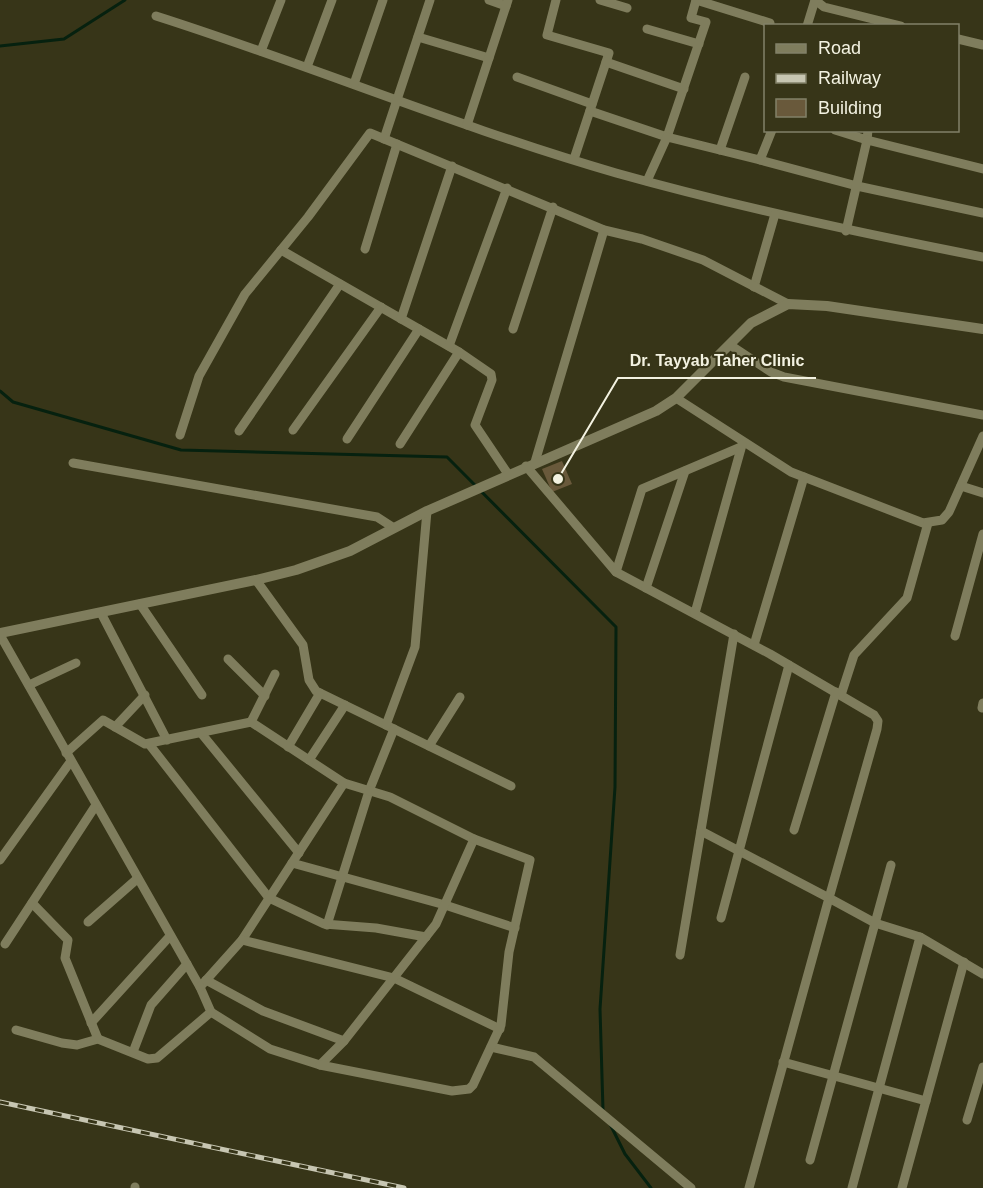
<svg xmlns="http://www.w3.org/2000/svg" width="983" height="1188" font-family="Arial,sans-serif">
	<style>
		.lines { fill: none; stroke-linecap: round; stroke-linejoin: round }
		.stream { stroke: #06210f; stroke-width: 3 }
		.building { fill: #69593b }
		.minor { stroke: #7f7d5d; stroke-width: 9 }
		.tertiary { stroke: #7f7d5d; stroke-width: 10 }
		.rail-casing { stroke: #c7c6b2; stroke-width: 5 }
		.rail { stroke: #373518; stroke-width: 3; stroke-dasharray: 9; stroke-linecap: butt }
		.leader { fill: none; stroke: #f3f2e1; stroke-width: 2 }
		.callout-dot { fill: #f3f2e1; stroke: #373518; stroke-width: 2 }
		.callout-label { font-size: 16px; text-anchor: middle; font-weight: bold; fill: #f3f2e1; stroke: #373518; stroke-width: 4.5; stroke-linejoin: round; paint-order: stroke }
	</style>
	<rect width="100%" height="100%" fill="#373518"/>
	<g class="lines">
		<g class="stream">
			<polyline points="0,46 64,39 125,0"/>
			<polyline points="0,391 13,402 181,450 447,457 616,627 615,787 600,1009 603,1110"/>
			<polyline points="610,1124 625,1154 651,1188"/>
		</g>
	</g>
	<polygon class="building" points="562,461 572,484 552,492 542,469"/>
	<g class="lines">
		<g class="minor">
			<polyline points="489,0 506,6"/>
			<polyline points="556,0 547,35 609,53 574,159"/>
			<polyline points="600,0 627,8"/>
			<polyline points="696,0 770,23"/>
			<polyline points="815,0 824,7 901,26"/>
			<path d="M156 16C310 65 460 128 616 173 737 207 859 233 983 257"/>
			<polyline points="807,26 815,0"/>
			<polyline points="647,29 699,44"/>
			<polyline points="418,37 489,58"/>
			<polyline points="958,39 983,45"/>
			<polyline points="261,51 281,0"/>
			<polyline points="606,62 684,89"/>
			<polyline points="307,67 332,0"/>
			<polyline points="517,77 592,104"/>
			<polyline points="354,84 383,0"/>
			<polyline points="590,111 667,137 706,22 691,18 696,0"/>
			<polyline points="467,125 508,0"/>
			<polyline points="835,130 867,140 868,130"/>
			<polyline points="384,139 430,0"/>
			<polyline points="720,150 745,77"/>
			<polyline points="760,160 857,186 983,213"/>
			<polyline points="647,181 667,137 760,160 772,130"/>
			<polyline points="846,231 867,140 983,169"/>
			<polyline points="365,249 397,144"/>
			<polyline points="281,250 459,352 491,374 492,380 475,425 508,474"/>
			<polyline points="754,287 775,214"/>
			<polyline points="401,319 452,166"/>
			<polyline points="513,329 553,207"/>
			<polyline points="730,345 771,372 784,377 983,415"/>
			<polyline points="449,346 507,188"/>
			<polyline points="676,398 791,472 923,523 942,520 949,512 983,436"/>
			<polyline points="293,430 381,307"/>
			<polyline points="239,431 340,284"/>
			<polyline points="180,435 199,376 245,294 308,217 370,133 604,230 642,239 703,260 788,304"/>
			<polyline points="347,439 419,329"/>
			<polyline points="400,444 459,352"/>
			<polyline points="535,462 604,230"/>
			<polyline points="73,463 377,517 394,528"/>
			<polyline points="526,466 616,572 770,654 874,715 878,721 877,729 829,898 875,923 920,937 983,974"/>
			<polyline points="961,486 983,493"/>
			<polyline points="616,572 642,489 741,447"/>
			<polyline points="256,580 303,645 309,680 316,691 511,786"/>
			<polyline points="646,588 685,471"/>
			<polyline points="140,604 202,695"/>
			<polyline points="101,613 167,740"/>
			<polyline points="695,613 742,445"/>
			<polyline points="0,635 200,987 211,1012 157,1058 148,1059 98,1039 77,1045 62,1043 16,1030"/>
			<polyline points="955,636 983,534"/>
			<polyline points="754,645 804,477"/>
			<polyline points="228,659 265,696"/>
			<polyline points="29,685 76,663"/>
			<polyline points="841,695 854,655 907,598 928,523"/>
			<polyline points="982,708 983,703"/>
			<polyline points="251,722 275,674"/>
			<polyline points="386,725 415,647 427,511"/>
			<polyline points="115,727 145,695"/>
			<polyline points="201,733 299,853"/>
			<polyline points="149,744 269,898 324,924 376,928 426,937"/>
			<polyline points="429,746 460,697"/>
			<polyline points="288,747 320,693"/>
			<polyline points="66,753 103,720 145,744 251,722 344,783 242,940 200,987"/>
			<polyline points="309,760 345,705"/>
			<polyline points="794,830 836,692"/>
			<polyline points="701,831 829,898 749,1188"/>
			<polyline points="0,860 71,761"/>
			<polyline points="292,863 445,905 515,928"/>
			<polyline points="32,903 68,940 65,958 98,1039"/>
			<polyline points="721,918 789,665"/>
			<polyline points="88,922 137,879"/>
			<polyline points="327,925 369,791 394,729"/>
			<polyline points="242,940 394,978 500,1029"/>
			<polyline points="5,944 96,805"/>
			<polyline points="680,955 734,634"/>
			<polyline points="206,980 263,1011 344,1041"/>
			<polyline points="211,1012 270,1049 320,1065 344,1041 436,924 474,839 390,797 344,783"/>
			<polyline points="91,1023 170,936"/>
			<polyline points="491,1047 534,1057 691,1188"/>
			<polyline points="133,1052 151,1005 187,964"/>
			<polyline points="783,1062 926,1101"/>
			<polyline points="320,1065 452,1091 469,1089 473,1085 501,1025 509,952 530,860 474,839"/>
			<polyline points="967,1120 983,1067"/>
			<polyline points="810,1160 891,865"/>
			<polyline points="135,1188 135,1187"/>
			<polyline points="852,1188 920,937"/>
			<polyline points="902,1188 964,962"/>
		</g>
		<polyline class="tertiary" points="0,633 256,580 296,570 350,551 427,511 656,411 676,398 751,323 788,304 827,306 983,329"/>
		<defs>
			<polyline id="rail" points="0,1102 404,1188"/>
		</defs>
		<use href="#rail" class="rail-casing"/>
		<use href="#rail" class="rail"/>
	</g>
	<path class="leader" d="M558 479L618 378H816"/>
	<circle class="callout-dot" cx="558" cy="479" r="6"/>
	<g class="callout-label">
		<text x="717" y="366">Dr. Tayyab Taher Clinic</text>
	</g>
	<rect x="764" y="24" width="195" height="108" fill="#373518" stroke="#828168" stroke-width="1.5"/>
	<rect x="776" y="44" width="30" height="9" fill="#7f7d5d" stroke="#828168" stroke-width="1.5"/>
	<text x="818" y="54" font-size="18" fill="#f3f2e1">Road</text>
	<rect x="776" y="74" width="30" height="9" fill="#c7c6b2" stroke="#828168" stroke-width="1.5"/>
	<text x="818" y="84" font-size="18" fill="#f3f2e1">Railway</text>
	<rect x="776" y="99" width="30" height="18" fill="#69593b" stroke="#828168" stroke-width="1.5"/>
	<text x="818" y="114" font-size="18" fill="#f3f2e1">Building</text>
</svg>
